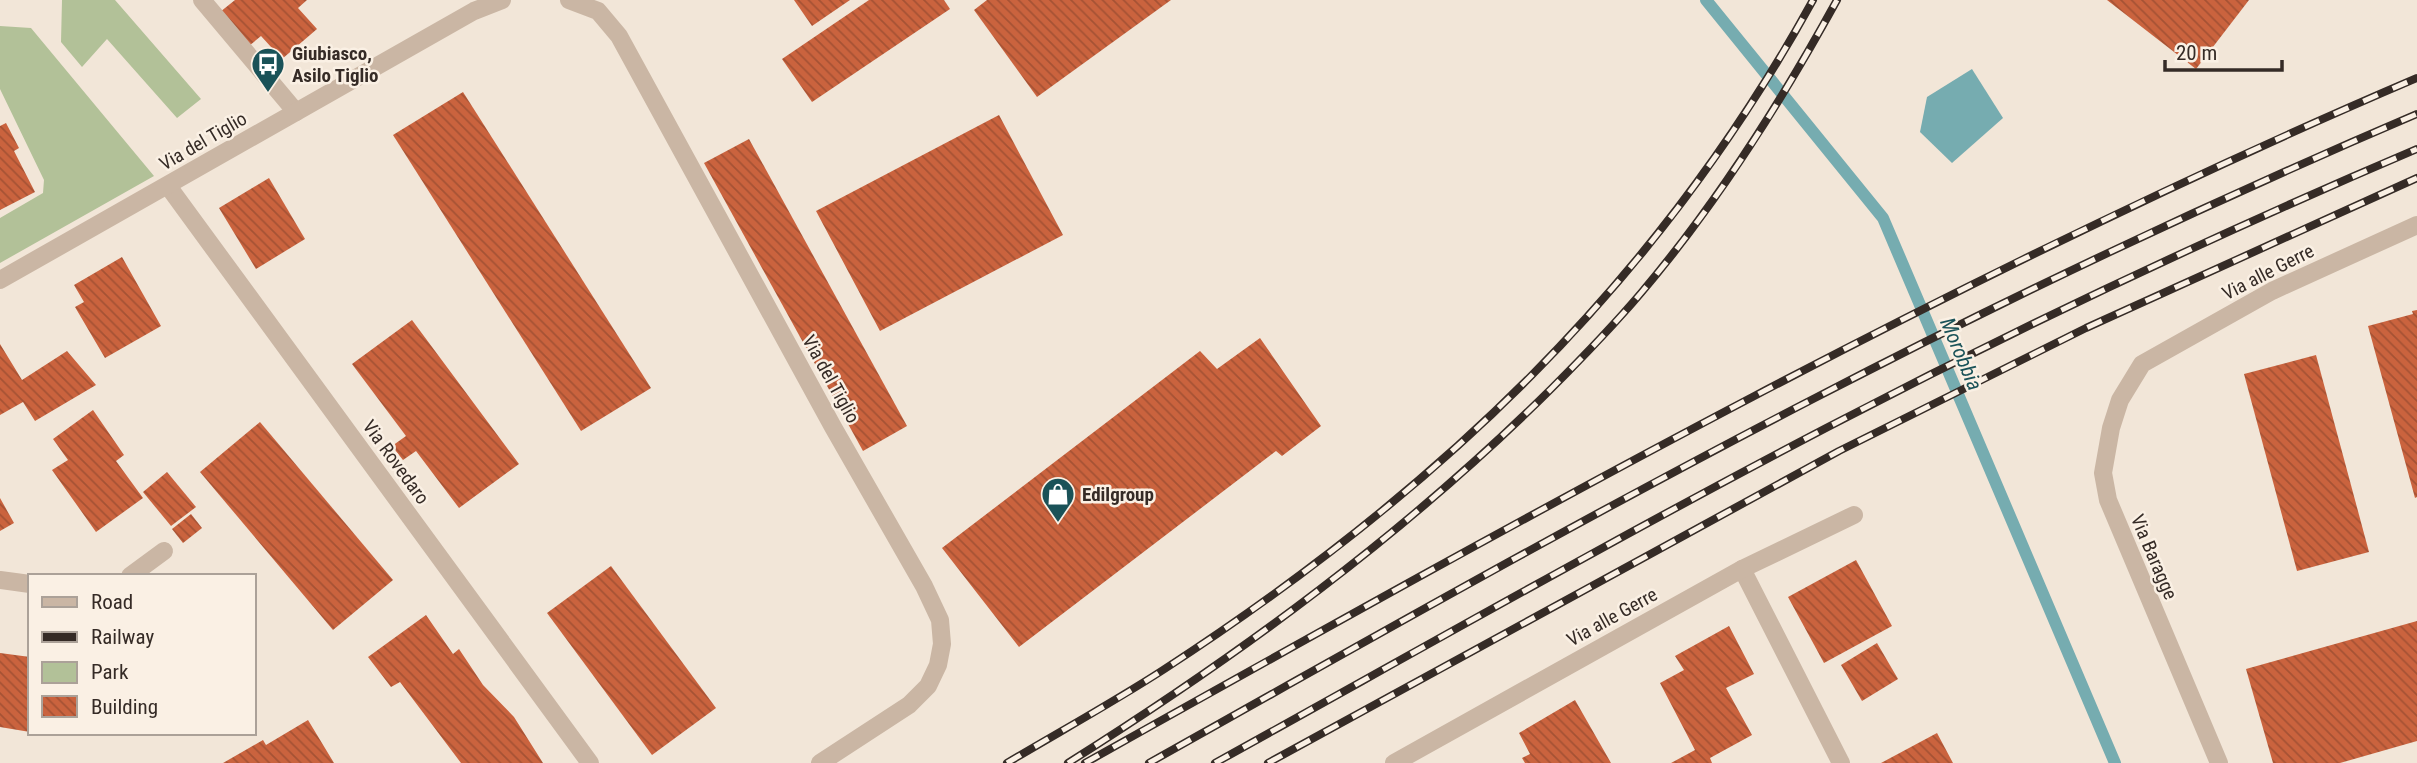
<svg xmlns="http://www.w3.org/2000/svg" width="2417" height="763" font-family="'Roboto Condensed',sans-serif">
	<style>
		.green { fill: #b2c198 }
		.water { fill: #76acb0 }
		.lines { fill: none; stroke-linecap: round; stroke-linejoin: round }
		.stream { stroke: #76acb0; stroke-width: 12 }
		.building { fill: url(#building-back-hatch) }
		.service { stroke: #cab6a4; stroke-width: 18 }
		.minor { stroke: #cab6a4; stroke-width: 18 }
		.rail-casing { stroke: #352b26; stroke-width: 8 }
		.rail { stroke: #faf0e4; stroke-width: 5; stroke-dasharray: 16; stroke-linecap: butt }
		.labels { text-anchor: middle; dominant-baseline: central; stroke-width: 5; stroke-linejoin: round; paint-order: stroke }
		.poi-label { font-size: 19px; font-weight: bold; fill: #352b26; stroke: #faf0e4; text-anchor: start }
		.street-label { font-size: 19px; fill: #352b26; stroke: #faf0e4 }
		.water-label { font-size: 21px; font-style: italic; fill: #1a5258; stroke: #faf0e4 }
	</style>
	<defs>
		<pattern id="building-back-hatch" width="6" height="6" patternUnits="userSpaceOnUse" patternTransform="scale(1.75)"><rect width="6" height="6" fill="#ca633e"/><path d="M-1 5l2 2M0 0l6 6M5-1l2 2" fill="none" stroke="#a55234"/></pattern>
	</defs>
	<rect width="100%" height="100%" fill="#f2e6d8"/>
	<g class="green">
		<polygon points="62,0 115,0 201,99 177,118 107,39 82,67 61,42"/>
		<polygon points="0,26 31,28 154,176 0,263 0,218 43,193 44,180 0,89"/>
	</g>
	<polygon class="water" points="1972,69 2003,118 1952,163 1920,132 1927,97"/>
	<g class="lines">
		<polyline class="stream" points="1706,0 1883,218 2115,763"/>
	</g>
	<g class="building">
		<polygon points="235,0 307,0 298,8 317,29 282,59 261,36 249,46 220,12"/>
		<polygon points="794,0 850,0 812,26"/>
		<polygon points="869,0 944,0 950,9 812,102 782,59"/>
		<polygon points="987,0 1171,0 1037,97 974,10"/>
		<polygon points="2107,0 2249,0 2196,69"/>
		<polygon points="463,92 651,388 581,431 393,135"/>
		<polygon points="999,115 1063,235 880,331 816,211"/>
		<polygon points="6,123 19,148 14,151 35,192 0,210 0,126"/>
		<polygon points="749,139 907,426 863,451 704,163"/>
		<polygon points="269,178 305,239 256,269 219,208"/>
		<polygon points="122,257 161,326 105,358 75,307 84,302 74,285"/>
		<polygon points="2417,310 2417,497 2415,498 2368,326 2413,314 2412,311"/>
		<polygon points="412,320 519,464 459,508 416,451 403,460 392,446 406,436 352,364"/>
		<polygon points="1260,338 1321,426 1282,456 1276,451 1019,647 942,548 1200,351 1217,369"/>
		<polygon points="0,344 22,380 67,351 96,385 35,421 23,402 0,415"/>
		<polygon points="2316,355 2369,552 2297,571 2244,374"/>
		<polygon points="93,410 124,455 116,461 143,498 96,532 52,470 68,460 53,439"/>
		<polygon points="260,422 393,580 333,630 200,472"/>
		<polygon points="167,472 196,507 171,526 143,492"/>
		<polygon points="0,498 14,523 0,531"/>
		<polygon points="191,514 202,528 183,543 172,529"/>
		<polygon points="1856,560 1892,626 1824,663 1788,597"/>
		<polygon points="611,566 716,708 652,755 547,613"/>
		<polygon points="426,615 453,654 459,649 483,685 514,717 543,763 461,763 400,682 391,687 368,657"/>
		<polygon points="2417,621 2417,741 2340,763 2273,763 2246,669"/>
		<polygon points="1729,626 1754,674 1726,688 1752,735 1710,758 1712,763 1671,763 1695,750 1660,683 1684,670 1675,656"/>
		<polygon points="1877,643 1898,679 1862,701 1841,665"/>
		<polygon points="0,653 30,657 30,732 0,727"/>
		<polygon points="1575,700 1611,763 1525,763 1522,758 1530,754 1519,733"/>
		<polygon points="308,720 334,763 223,763 263,740 266,745"/>
		<polygon points="1937,733 1953,763 1881,763"/>
	</g>
	<g class="lines">
		<g class="service">
			<polyline points="202,0 296,112"/>
			<polyline points="1742,569 1841,763"/>
			<polyline points="130,576 164,551"/>
			<polyline points="0,580 30,584"/>
		</g>
		<g class="minor">
			<polyline points="569,0 598,11 619,36 833,427 924,586 940,620 942,644 938,665 928,686 909,705 820,763"/>
			<polyline points="168,186 590,763"/>
			<polyline points="0,280 474,11 502,0"/>
			<polyline points="1394,763 1742,569 1854,515"/>
			<polyline points="2219,763 2108,500 2103,473 2111,428 2120,400 2142,364 2272,291 2417,225"/>
		</g>
		<defs>
			<g id="rail">
				<path d="M1007 763C1059 732 1112 703 1163 670 1434 494 1656 286 1813 0"/>
				<path d="M1068 763C1241 654 1406 533 1551 389 1582 358 1613 326 1641 293 1718 202 1780 104 1837 0"/>
				<path d="M1085 763C1521 519 1957 274 2417 78"/>
				<path d="M1149 763C1370 639 1590 514 1815 398 2012 296 2213 201 2417 114"/>
				<path d="M1215 763C1419 650 1621 535 1828 427 2020 327 2217 234 2417 149"/>
				<polyline points="1268,763 1839,451 2086,328 2417,178"/>
			</g>
		</defs>
		<use href="#rail" class="rail-casing"/>
		<use href="#rail" class="rail"/>
	</g>
	<defs>
		<symbol id="bus-pin" viewBox="-11 -11 22 30"><path d="M0 17L-7.5 6A9.5 9.5 0 1 1 7.5 6Z" fill="#1a5258" stroke="#faf0e4"/><path d="M-5-6H5V4H4V6H2V4H-2V6H-4V4H-5ZM-3.5-4V0h7V-4ZM-3.5 1.2v1.5H-2V1.2ZM2 1.2v1.5H3.5V1.2Z" fill="#fff"/></symbol>
		<symbol id="shop-pin" viewBox="-11 -11 22 30"><path d="M0 17L-7.5 6A9.5 9.5 0 1 1 7.5 6Z" fill="#1a5258" stroke="#faf0e4"/><path d="M-5-2.5h2.3a2.7 3.5 0 0 1 5.4 0H5L5.5 6h-11ZM-1.5-2.5h3a1.5 2.3 0 0 0-3 0Z" fill="#fff"/></symbol>
	</defs>
	<g fill-rule="evenodd">
		<use href="#bus-pin" x="249" y="45" width="38" height="52"/>
		<use href="#shop-pin" x="1039" y="475" width="38" height="52"/>
	</g>
	<g class="labels">
		<g class="poi-label">
			<text x="292" y="53">Giubiasco,<tspan x="292" dy="22">Asilo Tiglio</tspan></text>
			<text x="1082" y="494">Edilgroup</text>
		</g>
		<g class="street-label">
			<text transform="translate(203 141) rotate(-30)">Via del Tiglio</text>
			<text transform="translate(2268 272) rotate(-27)">Via alle Gerre</text>
			<text transform="translate(831 379) rotate(61)">Via del Tiglio</text>
			<text transform="translate(396 462) rotate(54)">Via Rovedaro</text>
			<text transform="translate(2154 557) rotate(67)">Via Baragge</text>
			<text transform="translate(1612 617) rotate(-29)">Via alle Gerre</text>
		</g>
		<g class="water-label">
			<text transform="translate(1961 354) rotate(67)">Morobbia</text>
		</g>
	</g>
	<rect x="28" y="574" width="228" height="161" fill="#faf0e4" stroke="#aba198" stroke-width="2"/>
	<rect x="42" y="597" width="35" height="10" fill="#cab6a4" stroke="#aba198" stroke-width="2"/>
	<text x="91" y="609" font-size="21" fill="#352b26">Road</text>
	<rect x="42" y="632" width="35" height="10" fill="#352b26" stroke="#aba198" stroke-width="2"/>
	<text x="91" y="644" font-size="21" fill="#352b26">Railway</text>
	<rect x="42" y="662" width="35" height="21" fill="#b2c198" stroke="#aba198" stroke-width="2"/>
	<text x="91" y="679" font-size="21" fill="#352b26">Park</text>
	<rect x="42" y="696" width="35" height="21" fill="url(#building-back-hatch)" stroke="#aba198" stroke-width="2"/>
	<text x="91" y="714" font-size="21" fill="#352b26">Building</text>
	<path d="M2165 60v10h117v-10" fill="none" stroke="#352b26" stroke-width="3.5"/>
	<text x="2176" y="60" font-size="21" fill="#352b26" stroke="#faf0e4" stroke-width="5" paint-order="stroke">20 m</text>
</svg>
